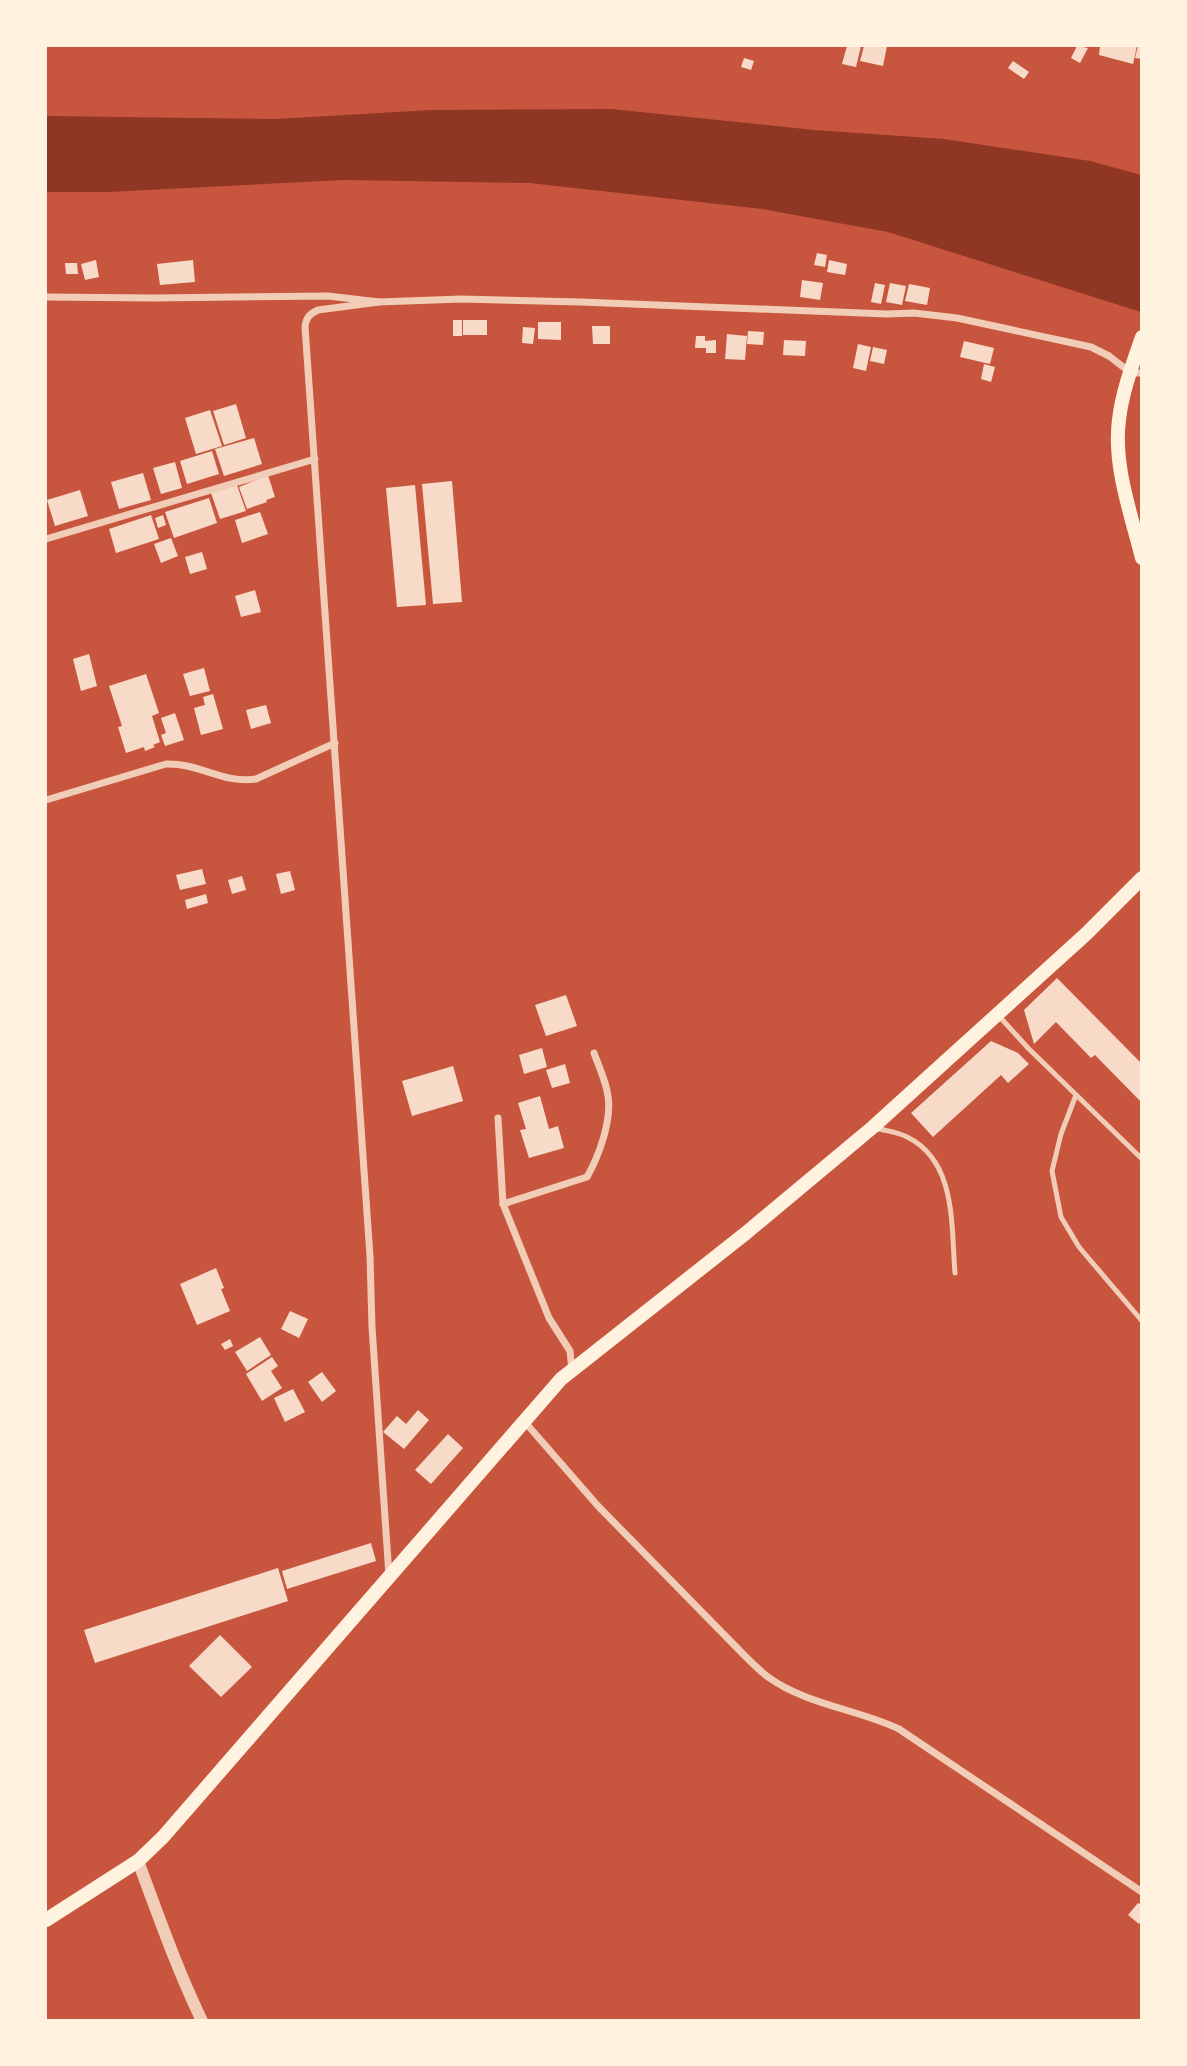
<svg xmlns="http://www.w3.org/2000/svg" width="1187" height="2066" font-family="'DM Sans',sans-serif">
	<style>
		.water { fill: #8f3625 }
		.building { fill: #f7dbc8 }
		.lines { fill: none; stroke-linecap: round; stroke-linejoin: round }
		.service { stroke: #f1ccb7; stroke-width: 5 }
		.minor { stroke: #f1ccb7; stroke-width: 7 }
		.tertiary { stroke: #f1ccb7; stroke-width: 12 }
		.secondary { stroke: #fff3e0; stroke-width: 14 }
	</style>
	<rect width="100%" height="100%" fill="#c8553d"/>
	<polygon class="water" points="611,109 814,130 944,139 1090,161 1141,175 1141,312 888,232 762,209 530,183 343,180 108,192 46,192 46,116 276,119 431,110"/>
	<g class="building">
		<polygon points="847,46 861,46 856,67 842,64"/>
		<polygon points="864,46 887,46 883,66 860,61"/>
		<polygon points="1077,46 1088,48 1080,63 1071,58"/>
		<polygon points="1100,46 1137,46 1133,64 1099,55"/>
		<polygon points="1138,46 1142,46 1142,59 1135,58"/>
		<polygon points="744,58 754,61 751,70 741,67"/>
		<polygon points="1013,61 1029,72 1024,79 1008,68"/>
		<polygon points="817,253 827,255 825,267 814,265"/>
		<polygon points="96,260 99,277 85,280 81,264"/>
		<polygon points="193,260 195,282 160,285 157,264"/>
		<polygon points="829,260 847,264 845,275 827,272"/>
		<polygon points="65,263 77,263 78,274 66,274"/>
		<polygon points="802,280 823,283 820,300 800,297"/>
		<polygon points="875,283 885,285 881,304 871,302"/>
		<polygon points="890,283 906,286 902,305 886,302"/>
		<polygon points="909,284 930,288 927,305 905,301"/>
		<rect x="453" y="320" width="9" height="16"/>
		<rect x="463" y="320" width="24" height="15"/>
		<polygon points="538,322 561,322 561,340 538,339"/>
		<polygon points="592,326 610,326 610,344 593,344"/>
		<polygon points="523,327 535,328 533,344 522,343"/>
		<polygon points="748,331 764,332 763,345 747,344"/>
		<polygon points="727,334 747,336 745,360 725,359"/>
		<polygon points="696,336 705,336 705,341 716,340 716,353 706,353 706,348 695,348"/>
		<polygon points="784,340 806,341 805,356 783,355"/>
		<polygon points="964,341 994,348 990,364 960,357"/>
		<polygon points="858,344 871,347 866,371 853,368"/>
		<polygon points="873,347 887,350 884,364 870,361"/>
		<polygon points="984,364 995,367 991,382 981,379"/>
		<polygon points="236,404 246,438 224,445 213,411"/>
		<polygon points="210,410 222,446 196,454 185,418"/>
		<polygon points="254,438 262,464 224,476 215,449"/>
		<polygon points="212,451 219,474 187,484 180,461"/>
		<polygon points="175,462 182,488 161,494 153,468"/>
		<polygon points="143,473 151,500 119,509 111,482"/>
		<polygon points="268,475 275,497 266,500 267,502 247,509 239,487"/>
		<polygon points="452,481 462,602 433,604 422,484"/>
		<polygon points="237,485 246,511 220,519 211,493"/>
		<polygon points="415,485 426,605 397,607 386,488"/>
		<polygon points="80,490 88,516 55,526 47,500"/>
		<polygon points="209,498 217,523 174,538 165,512"/>
		<polygon points="260,512 268,534 242,543 235,520"/>
		<polygon points="151,515 159,539 116,553 109,529"/>
		<polygon points="163,515 166,525 158,528 155,518"/>
		<polygon points="171,538 178,556 161,563 154,544"/>
		<polygon points="202,552 207,569 190,574 185,557"/>
		<polygon points="255,590 261,612 241,617 235,596"/>
		<polygon points="89,654 97,686 81,691 73,659"/>
		<polygon points="204,668 210,691 190,696 183,674"/>
		<polygon points="146,674 159,713 152,716 160,742 153,745 155,747 145,751 144,747 126,753 118,727 122,726 109,686"/>
		<polygon points="213,694 223,729 201,735 194,708 205,705 203,697"/>
		<polygon points="266,705 271,723 251,729 246,710"/>
		<polygon points="175,713 184,740 165,746 161,735 166,733 161,718"/>
		<polygon points="202,869 206,884 180,890 176,875"/>
		<polygon points="290,871 295,890 281,894 276,874"/>
		<polygon points="242,876 246,890 232,894 228,880"/>
		<polygon points="206,894 208,903 187,909 185,900"/>
		<polygon points="1057,978 1142,1064 1142,1103 1095,1055 1091,1058 1056,1022 1034,1044 1024,1010"/>
		<polygon points="566,995 577,1026 546,1036 535,1005"/>
		<polygon points="991,1041 1018,1053 1029,1064 1008,1083 1001,1075 933,1137 911,1113"/>
		<polygon points="542,1048 547,1067 524,1074 519,1055"/>
		<polygon points="565,1064 570,1083 552,1088 546,1070"/>
		<polygon points="453,1066 463,1101 412,1116 402,1081"/>
		<polygon points="540,1096 549,1129 558,1126 564,1148 529,1158 520,1130 526,1129 518,1103"/>
		<polygon points="216,1268 224,1288 221,1289 230,1311 197,1325 180,1284"/>
		<polygon points="290,1311 308,1319 299,1338 281,1329"/>
		<polygon points="260,1337 271,1355 247,1371 235,1352"/>
		<polygon points="230,1339 233,1346 225,1350 221,1344"/>
		<polygon points="272,1357 278,1366 271,1371 282,1388 262,1401 246,1374"/>
		<polygon points="322,1372 336,1391 322,1402 308,1382"/>
		<polygon points="293,1389 305,1412 285,1422 274,1398"/>
		<polygon points="418,1410 429,1420 404,1449 383,1432 397,1416 406,1424"/>
		<polygon points="448,1434 463,1448 431,1484 415,1470"/>
		<polygon points="371,1543 376,1561 287,1589 282,1571"/>
		<polygon points="278,1568 288,1601 95,1663 84,1630"/>
		<polygon points="220,1635 252,1667 221,1697 189,1666"/>
		<polygon points="1138,1903 1142,1905 1142,1920 1139,1924 1128,1915"/>
	</g>
	<g class="lines">
		<g class="service">
			<polyline points="999,1016 1028,1048 1142,1159"/>
			<polyline points="1076,1095 1061,1134 1052,1171 1061,1217 1079,1247 1142,1321"/>
			<path d="M876 1128C886 1131 898 1132 907 1137 957 1161 951 1227 955 1273"/>
		</g>
		<g class="minor">
			<polyline points="46,297 154,298 328,296 379,302 461,299 581,302 887,314 914,313 957,318 1091,347 1109,356 1131,373 1142,373"/>
			<path d="M379 302 318 310C310 314 306 317 305 327L370 1256 372 1327 389 1576"/>
			<polyline points="46,539 315,459"/>
			<path d="M46 800 166 764C200 763 223 784 256 779L335 743"/>
			<polyline points="498,1118 503,1204"/>
			<path d="M572 1371 570 1351 549 1318 503 1204 587 1177C599 1156 612 1120 608 1096 606 1081 599 1067 594 1053"/>
			<path d="M524 1421 598 1506 744 1655C752 1663 760 1671 768 1677 807 1705 857 1709 899 1729L1142 1892"/>
		</g>
		<path class="tertiary" d="M138 1861C158 1915 177 1969 202 2021"/>
		<g class="secondary">
			<path d="M1142 337C1133 363 1122 392 1119 420 1113 465 1131 514 1142 558"/>
			<polyline points="46,1920 138,1861 163,1837 561,1379 746,1233 873,1127 1086,934 1142,878"/>
		</g>
	</g>
	<rect width="1187" height="2066" fill="none" stroke="#fff3e0" stroke-width="94"/>
</svg>
